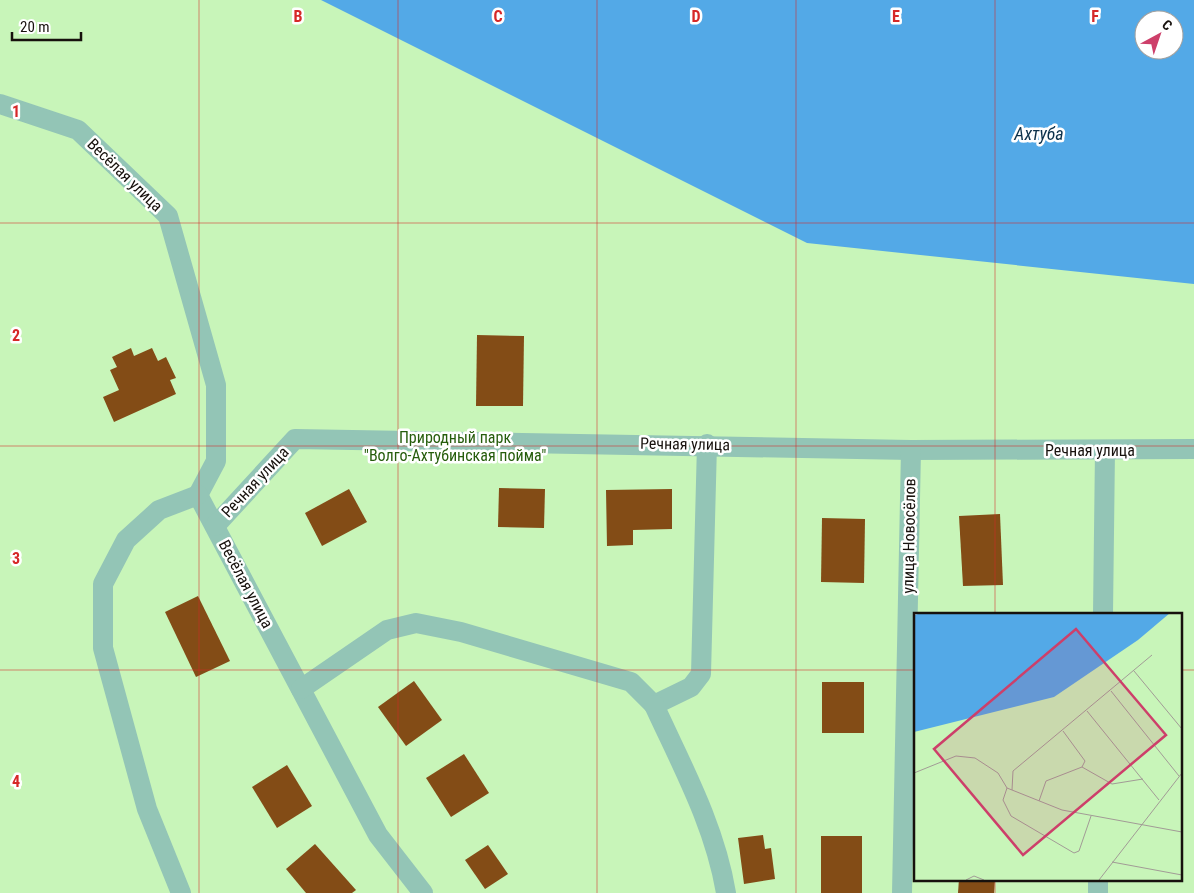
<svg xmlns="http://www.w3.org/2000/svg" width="1194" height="893" font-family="'Roboto Condensed',sans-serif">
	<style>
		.green { fill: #c8f5b9; fill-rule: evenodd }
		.water { fill: #53a9e7; fill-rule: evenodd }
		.building { fill: #834c16 }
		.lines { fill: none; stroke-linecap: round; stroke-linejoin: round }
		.minor { stroke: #93c5b6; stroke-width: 20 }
		.grid { fill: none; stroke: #d62828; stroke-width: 1; stroke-opacity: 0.55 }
		.labels { text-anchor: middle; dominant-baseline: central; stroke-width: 5; stroke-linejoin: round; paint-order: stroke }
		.street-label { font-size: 16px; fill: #17110d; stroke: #fff }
		.park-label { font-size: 16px; fill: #265d0c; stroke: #fff }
		.water-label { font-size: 18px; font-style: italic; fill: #0c314b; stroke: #fff }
		.inset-road { fill: none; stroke: #a29b96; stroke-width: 1 }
		.view { fill: #cd3f6a; fill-opacity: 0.15; stroke: #cd3f6a; stroke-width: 2.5 }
		.inset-edge { fill: none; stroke: #17110d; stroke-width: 2.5 }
		.grid-label { font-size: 16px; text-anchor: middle; font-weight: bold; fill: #d62828; stroke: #fff; stroke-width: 5; stroke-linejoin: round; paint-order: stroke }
	</style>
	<rect width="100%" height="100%" fill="#fef7f2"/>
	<path class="green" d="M0 0H673L1194 176V893H0ZM915 614H1180V879H915Z"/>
	<path class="water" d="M321 0H1194V284L807 243ZM1144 20H1174V50H1144Z"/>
	<g class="building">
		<polygon points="477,335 524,336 523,406 476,406"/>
		<polygon points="131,348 134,356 152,348 158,361 166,357 176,378 170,380 176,394 114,422 103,397 119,390 110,370 117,367 112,357"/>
		<polygon points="499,488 545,489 544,528 498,527"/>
		<polygon points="349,489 367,522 322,546 305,513"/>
		<polygon points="672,489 672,529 633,530 633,545 607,546 606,490"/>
		<polygon points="1000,514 1003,585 963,586 959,516"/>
		<polygon points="822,518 865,519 864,583 821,582"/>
		<polygon points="198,596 230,661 196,677 165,612"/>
		<polygon points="414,681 442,720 406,746 378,707"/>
		<rect x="822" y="682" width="42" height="51"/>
		<polygon points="464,754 489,793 451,817 426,778"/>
		<polygon points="287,765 312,806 277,828 252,787"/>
		<polygon points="763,835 765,849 771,848 775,879 744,884 738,838"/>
		<rect x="821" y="836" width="41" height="57"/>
		<polygon points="315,844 356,890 352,893 306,893 286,869"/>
		<polygon points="488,845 508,874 485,889 465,860"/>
		<polygon points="959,879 995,879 994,893 958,893"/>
	</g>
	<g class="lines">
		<g class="minor">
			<polyline points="0,104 78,130 168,216 216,385 216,461 198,495"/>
			<polyline points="198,495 378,835 423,893"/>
			<polyline points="215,526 295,439 911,450 1194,449"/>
			<polyline points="1103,614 1105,450"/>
			<polyline points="301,689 387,630 416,623 461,632 631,682 654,705 691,687 701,674 707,444"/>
			<path d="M654 705C682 766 715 826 726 893"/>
			<polyline points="181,893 147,809 103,648 103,584 126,540 159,510 198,495"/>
			<polyline points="902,893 911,450"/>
			<polyline points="1098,893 1098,879"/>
		</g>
	</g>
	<path class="grid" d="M199 0V893M398 0V893M597 0V893M796 0V893M995 0V614M0 223H1194M0 446H1194M0 670H915M1180 670H1194M995 879V893"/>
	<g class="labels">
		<g class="street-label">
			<text transform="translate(125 175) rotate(44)">Весёлая улица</text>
			<text transform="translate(685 444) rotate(1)">Речная улица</text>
			<text x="1090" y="450">Речная улица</text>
			<text transform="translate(255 482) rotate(-47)">Речная улица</text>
			<text transform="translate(909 536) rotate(-89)">улица Новосёлов</text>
			<text transform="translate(246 584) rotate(62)">Весёлая улица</text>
		</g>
		<g class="park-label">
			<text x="455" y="437">Природный парк<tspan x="455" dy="18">"Волго-Ахтубинская пойма"</tspan></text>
		</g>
		<g class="water-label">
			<text x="1039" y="133">Ахтуба</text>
		</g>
	</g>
	<g transform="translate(914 613)">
		<rect width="268" height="268" fill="#fef7f2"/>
		<path d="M225 0H267V267H0V97Z" fill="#c8f5b9"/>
		<path d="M8 0H256L224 27 140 84 0 119V2Z" fill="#53a9e7"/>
		<path class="inset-road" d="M220 58 268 116M197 78 265 163M173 98 245 187M168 154 198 171 229 166M0 160 42 143 61 145 84 160 93 175M93 175 148 197 268 219M93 175 89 187 97 203 160 240 165 238 177 203M98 177 99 158 238 42M125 188 132 168 168 154 171 148 149 118M198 249 268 262M52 267 60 263 70 267M185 267 268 160"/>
		<path class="view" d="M162 16 252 122 109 242 20 136Z"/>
		<rect width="268" height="268" class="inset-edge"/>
	</g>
	<g class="grid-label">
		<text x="298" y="22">B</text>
		<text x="498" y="22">C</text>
		<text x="696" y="22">D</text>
		<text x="896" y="22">E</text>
		<text x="1095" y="22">F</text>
		<text x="16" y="117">1</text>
		<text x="16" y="341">2</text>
		<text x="16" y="564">3</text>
		<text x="16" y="787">4</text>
	</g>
	<g transform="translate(1159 35) rotate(40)"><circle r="24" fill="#ffffff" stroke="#a2a09e"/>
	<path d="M0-4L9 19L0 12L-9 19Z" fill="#cd3f6a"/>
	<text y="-8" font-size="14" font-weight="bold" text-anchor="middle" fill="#17110d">С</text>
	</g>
	<path d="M12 32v8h69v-8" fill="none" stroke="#17110d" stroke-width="2.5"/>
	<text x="20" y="32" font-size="15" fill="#17110d" stroke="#ffffff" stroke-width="4" paint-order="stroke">20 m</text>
</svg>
